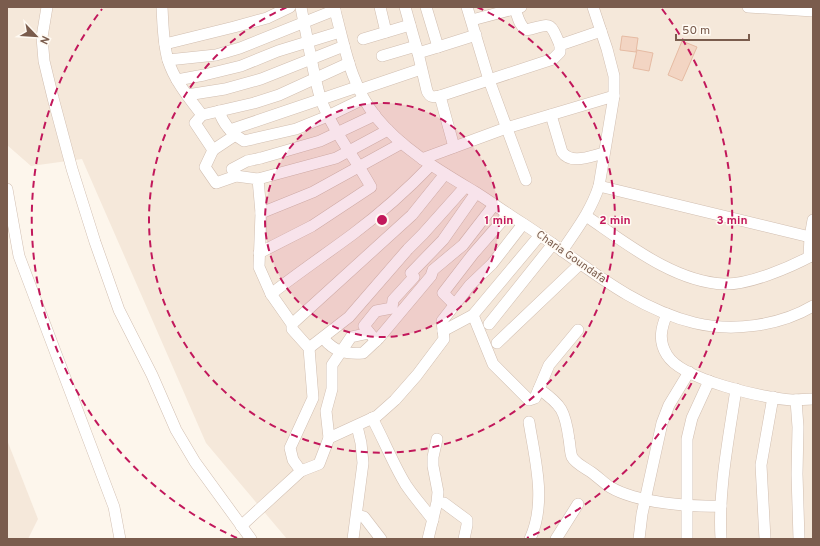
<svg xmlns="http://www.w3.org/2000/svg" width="820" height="546" font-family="Overpass,sans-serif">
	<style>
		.residential { fill: #f5e8da }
		.building { fill: #f3d5c3; stroke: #e6bba3 }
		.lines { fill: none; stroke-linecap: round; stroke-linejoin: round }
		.street-casing { stroke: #d1beb0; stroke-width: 12 }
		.street { stroke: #fff; stroke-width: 11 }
		.ring { fill: none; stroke: #c2185b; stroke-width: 2; stroke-dasharray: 7 5 }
		.labels { text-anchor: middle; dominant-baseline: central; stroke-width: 3; stroke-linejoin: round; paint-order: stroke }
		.street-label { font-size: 11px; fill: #7a5c4d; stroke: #fffaf3 }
		.centre { fill: #c2185b; stroke: #fffaf3; stroke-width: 2 }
		.ring-label { font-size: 12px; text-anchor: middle; font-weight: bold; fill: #c2185b; stroke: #fffaf3; stroke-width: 3; stroke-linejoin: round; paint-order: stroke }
	</style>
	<rect width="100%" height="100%" fill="#fdf6ec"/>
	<g class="residential">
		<polygon points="7,7 813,7 813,539 287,539 206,443 82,159 31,166 7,145"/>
		<polygon points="7,440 38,519 28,539 7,539"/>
	</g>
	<g class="building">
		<polygon points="622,36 638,38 636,52 620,50"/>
		<polygon points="682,41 697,47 682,81 668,75"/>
		<polygon points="637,50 653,53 649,71 633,68"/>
	</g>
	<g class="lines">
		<defs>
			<g id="street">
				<polyline points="47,7 42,37 44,61 53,98 72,169 95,242 119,310 152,375 176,430 195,462 251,539"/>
				<path d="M162 7C163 24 163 43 168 60 174 80 189 98 202 115L195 123 213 150 234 136"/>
				<path d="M334 7C345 47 350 84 376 117 403 150 440 171 475 192 491 202 506 213 522 223 578 259 629 307 695 323 733 332 779 326 813 306"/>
				<polyline points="380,7 386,32"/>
				<path d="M405 7 418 53 427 91C430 98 434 97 440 96"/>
				<polyline points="426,7 438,47 476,35"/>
				<polyline points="467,7 489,80 526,180"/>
				<polyline points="748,7 813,11"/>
				<path d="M515 9C518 17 519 25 526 30 552 24 549 20 560 45"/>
				<polyline points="472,20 521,7"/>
				<polyline points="363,39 410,25"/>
				<polyline points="165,44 234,27 267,18 290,7"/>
				<polyline points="418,53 438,47"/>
				<polyline points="382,56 416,46"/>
				<polyline points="168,60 216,55 240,48 335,10"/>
				<polyline points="177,80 204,75 241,66 278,51 340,32"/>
				<polyline points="359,90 421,69"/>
				<polyline points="187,95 225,89 261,79 344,46"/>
				<path d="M219 111C223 124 232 134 244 141L296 129 328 116 363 99"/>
				<polyline points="202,115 254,103 279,95 349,63"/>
				<path d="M551 115 562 152C571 165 591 156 604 153"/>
				<polyline points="230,130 357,87"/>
				<polyline points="454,147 440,96 553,59 560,52 560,45 601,31"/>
				<polyline points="213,150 205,167 216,183 236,176 258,179 261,213 259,267 271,294 292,324 292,329 309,348 313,398 290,448 293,460 301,471 241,526"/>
				<polyline points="422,159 506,128 614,96"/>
				<polyline points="236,176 232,169 247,161 261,158 320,141 375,115"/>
				<polyline points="258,179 336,158 388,130"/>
				<polyline points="599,186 810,237"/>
				<polyline points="7,189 19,256 114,507 120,539"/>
				<polyline points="261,213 313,192 402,143"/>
				<path d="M586 216C626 243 674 282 724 284 749 285 791 267 813 255"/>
				<path d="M562 251C576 230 591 211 599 186L614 96V76L607 49 593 7"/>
				<path d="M259 253 312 226 371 187C355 158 333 131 321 100 315 81 312 62 308 43 306 31 303 19 301 7"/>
				<polyline points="809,257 810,237 813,220"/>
				<path d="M271 294C298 273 326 254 353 234 381 213 407 190 431 165"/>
				<polyline points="455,305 443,293 473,254 508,214"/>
				<path d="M667 314C661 328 658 341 667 355 682 380 763 398 792 400 799 400 806 399 813 399"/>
				<polyline points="473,315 493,364 529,400 535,398 549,365 578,330"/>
				<polyline points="292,324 412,215 445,174"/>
				<polyline points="489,324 553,244"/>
				<polyline points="443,331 473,315 540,235"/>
				<path d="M323 338C335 352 344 354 363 353L379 338 431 276 433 270 463 245 494 205"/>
				<polyline points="376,341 364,326 376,311 392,308 393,300 414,277 411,273 443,240 476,193"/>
				<polyline points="497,343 580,264"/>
				<polyline points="309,348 349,317 408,249 423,234 465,187"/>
				<path d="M539 389C562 405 565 411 569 439 570 444 570 452 572 457 575 463 585 468 591 472 598 477 604 483 610 487 637 503 691 507 721 506"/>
				<polyline points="796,400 798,427 797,474 799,539"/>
				<path d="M372 418C384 440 393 464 406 485 414 497 424 508 433 520"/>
				<path d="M529 422C535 460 547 502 530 539"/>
				<polyline points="329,438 377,416 395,400 417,375 444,339 442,321 470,285 492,264 523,224"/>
				<polyline points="301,471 319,464 329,438 326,411 332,389 332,365 351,337 369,333"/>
				<polyline points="444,503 467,520 467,525 464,539"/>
				<polyline points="357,515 364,517 381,539"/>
				<polyline points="353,539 363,463 361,443 357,426"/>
				<polyline points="428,539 437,502 438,492 433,466 433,457 437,439"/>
				<polyline points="556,539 578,504"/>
				<polyline points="639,539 642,514 662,423 669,405 689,372"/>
				<polyline points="687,539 687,439 692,418 709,381"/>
				<path d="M721 539C718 490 729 437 736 389"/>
				<polyline points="765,539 761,465 773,397"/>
			</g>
		</defs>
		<use href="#street" class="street-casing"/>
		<use href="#street" class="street"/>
	</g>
	<circle cx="382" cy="220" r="117" fill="#c2185b" fill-opacity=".12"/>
	<g class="ring">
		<circle cx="382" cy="220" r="117"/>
		<path d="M477 7A233 233 0 1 1 287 7"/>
		<path d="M237 538A350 350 0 0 1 102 9M662 9A350 350 0 0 1 527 538"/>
	</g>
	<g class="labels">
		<g class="street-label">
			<text transform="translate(571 257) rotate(35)">Charia Goundafa</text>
		</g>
	</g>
	<circle cx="382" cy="220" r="6" class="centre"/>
	<g class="ring-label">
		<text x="499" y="224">1 min</text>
		<text x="615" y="224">2 min</text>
		<text x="732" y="224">3 min</text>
	</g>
	<rect width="820" height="546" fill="none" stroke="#7a5c4d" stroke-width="16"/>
	<g transform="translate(36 36) rotate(115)" stroke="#fffaf3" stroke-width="3" paint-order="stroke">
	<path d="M0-3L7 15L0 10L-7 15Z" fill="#7a5c4d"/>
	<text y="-6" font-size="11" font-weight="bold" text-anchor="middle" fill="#7a5c4d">N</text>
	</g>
	<path d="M676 34v6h73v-6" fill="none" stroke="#7a5c4d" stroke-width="2"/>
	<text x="682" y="34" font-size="12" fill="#7a5c4d" stroke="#fffaf3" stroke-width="3" paint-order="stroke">50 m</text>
</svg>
